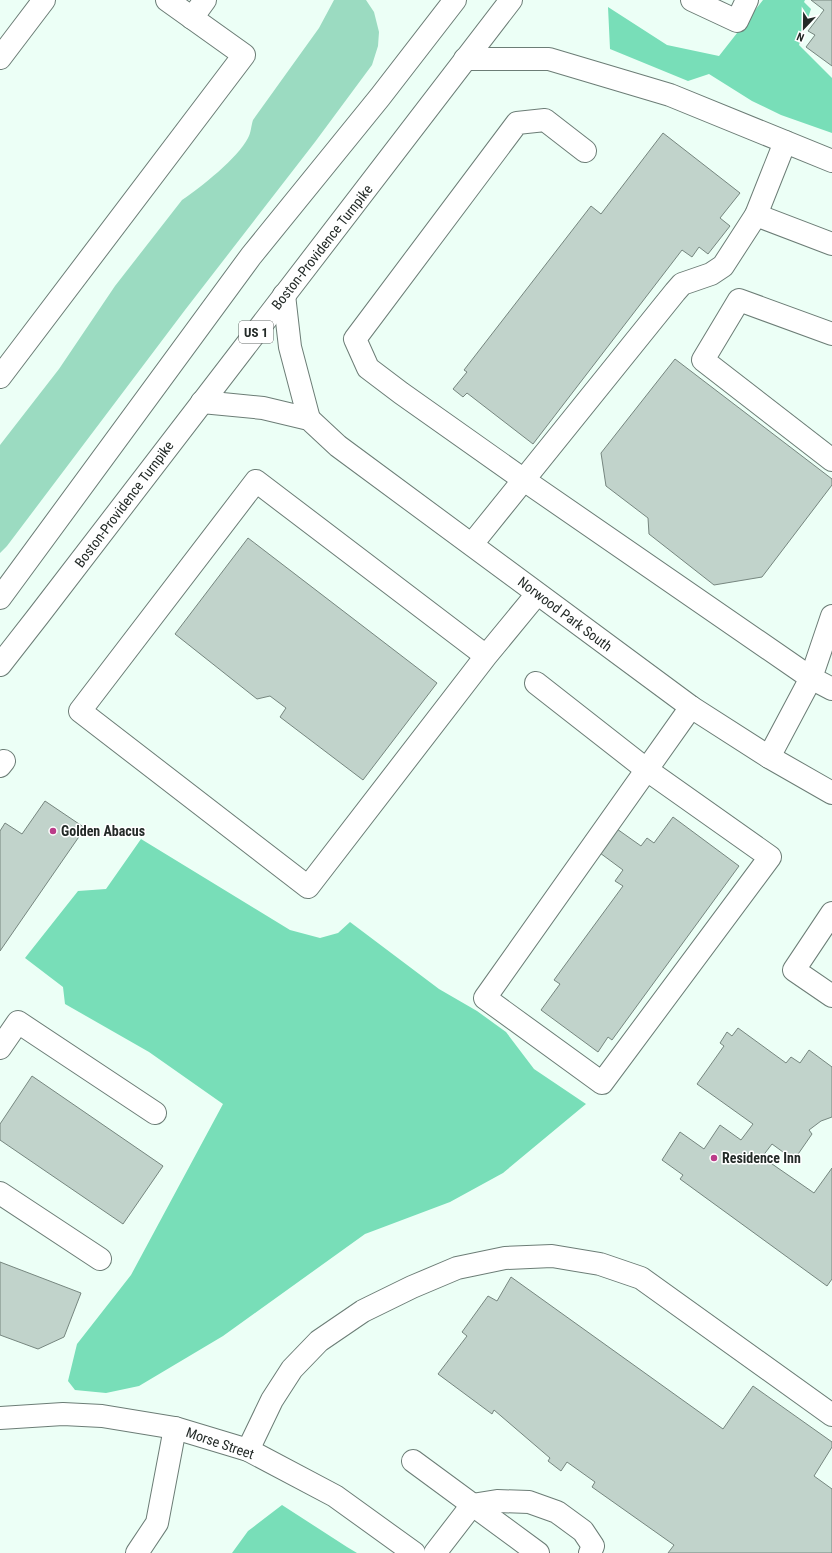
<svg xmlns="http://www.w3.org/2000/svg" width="832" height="1553" font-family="'Roboto Condensed',sans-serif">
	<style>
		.green { fill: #9bdbc1 }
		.forest { fill: #78deb8 }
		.building { fill: #c1d3cb; stroke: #76867f }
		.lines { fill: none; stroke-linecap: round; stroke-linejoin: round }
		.minor-casing { stroke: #6c7d76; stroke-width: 24 }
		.major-casing { stroke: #6c7d76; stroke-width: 24 }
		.minor { stroke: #fff; stroke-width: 22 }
		.major { stroke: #fff; stroke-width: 22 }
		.poi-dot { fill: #bb3c89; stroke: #fff; stroke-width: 1.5 }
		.labels { text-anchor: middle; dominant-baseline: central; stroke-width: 3; stroke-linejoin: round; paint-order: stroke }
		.shield { fill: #fff; stroke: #656a68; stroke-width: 1 }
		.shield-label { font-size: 13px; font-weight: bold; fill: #232a27 }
		.street-label { font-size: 14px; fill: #232a27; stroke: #fff }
		.poi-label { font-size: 14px; font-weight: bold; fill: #232a27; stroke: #fff; text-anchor: start }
	</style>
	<rect width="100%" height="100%" fill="#ecfff6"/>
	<path class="green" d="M334 0H366L374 12 379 32 378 46 372 65 315 142 185 310 7 546 0 553V445L59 369 115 286 182 200C201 187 238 158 248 138 251 133 251 126 253 120L319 28Z"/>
	<g class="forest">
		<polygon points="763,0 805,0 804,2 811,9 799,45 832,78 832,133 781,115 752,101 709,74 688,81 610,49 608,7 667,45 719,56"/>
		<polygon points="141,839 290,930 320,938 338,933 350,922 439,989 477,1011 506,1032 534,1069 586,1104 503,1173 450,1202 365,1234 223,1336 139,1386 106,1393 75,1390 68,1381 77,1344 131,1275 223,1104 149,1052 65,1004 63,987 25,958 78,891 106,889"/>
		<polygon points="282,1505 347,1547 357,1553 232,1553 248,1531"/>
	</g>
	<g class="building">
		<polygon points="811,0 832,0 832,66 806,47 815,35 808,31 824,10"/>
		<polygon points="663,133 740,193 720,218 730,226 708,254 699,247 692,257 682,250 533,444 467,393 463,397 453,389 467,372 464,370 591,206 601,214"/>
		<polygon points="675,359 832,479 832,485 762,577 714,585 649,534 648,518 606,486 601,453"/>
		<polygon points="248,538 437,683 363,780 280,717 286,708 270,696 257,699 175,634"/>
		<polygon points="45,801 85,828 0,951 0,831 5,823 22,834"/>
		<polygon points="673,817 739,866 612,1040 608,1037 598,1052 541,1010 560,984 554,980 623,886 615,881 623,870 600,853 617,829 641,846 647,838 654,843"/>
		<polygon points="738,1028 786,1063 791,1057 800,1063 809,1050 832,1067 832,1117 821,1121 809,1130 812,1134 794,1160 772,1144 762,1157 814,1193 832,1168 832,1279 827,1286 680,1179 683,1175 662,1160 680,1132 704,1149 720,1125 741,1140 753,1124 697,1084 724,1046 720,1043 727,1032 732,1036"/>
		<polygon points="32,1076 163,1166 123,1224 0,1140 0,1124"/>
		<polygon points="0,1262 81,1293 64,1337 38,1349 0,1335"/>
		<polygon points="511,1277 723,1429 753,1386 832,1442 832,1447 814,1476 832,1489 832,1553 668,1553 674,1545 592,1487 595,1482 567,1462 561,1471 548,1461 550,1458 494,1410 492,1414 438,1374 467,1336 462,1332 488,1296 497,1301"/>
	</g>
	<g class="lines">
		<defs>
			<g id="minor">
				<polyline points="692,0 737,21 747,0"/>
				<polyline points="192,18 205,0"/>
				<polyline points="0,58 44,0"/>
				<polyline points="465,59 549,59 670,95 832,161"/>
				<polyline points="585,151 545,120 517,123 355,339 368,368 401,393 524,480 811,678 769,757"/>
				<polyline points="756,215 832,244"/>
				<polyline points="284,295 290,347 309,419"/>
				<polyline points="832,334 739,300 703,360 832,460"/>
				<polyline points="0,377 244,55 167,0"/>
				<polyline points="202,402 263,408 309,419 338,446 691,707 769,757 832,793"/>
				<polyline points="472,544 675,292 682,284 711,274 723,266 756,215 785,142"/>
				<polyline points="832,616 811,678 832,689"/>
				<polyline points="486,656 256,481 80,711 308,887 486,656 537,594"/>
				<polyline points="536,683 647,770 770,857 602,1083 485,998 691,707"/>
				<polyline points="0,766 4,761"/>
				<polyline points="832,913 794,970 832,996"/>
				<polyline points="0,1048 18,1022 155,1113"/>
				<polyline points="0,1193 100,1259"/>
				<polyline points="0,1418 63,1414 102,1416 175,1428 248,1450 335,1496 414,1553"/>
				<polyline points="248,1450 272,1400 292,1369 319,1341 363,1311 412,1287 457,1268 505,1258 552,1256 600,1264 641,1278 832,1415"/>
				<polyline points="413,1461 538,1553"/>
				<polyline points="137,1553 157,1523 175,1428"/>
				<polyline points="435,1553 472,1505 497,1501 529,1502 557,1512 583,1531 593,1546 590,1553"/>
			</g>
			<g id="major">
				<polyline points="0,598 251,256 380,97 455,0"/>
				<polyline points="0,665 39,615 511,0"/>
			</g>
		</defs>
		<use href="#minor" class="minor-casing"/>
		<use href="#major" class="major-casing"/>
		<use href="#minor" class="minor"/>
		<use href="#major" class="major"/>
	</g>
	<g class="poi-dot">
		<circle cx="53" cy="831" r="4"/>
		<circle cx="714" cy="1158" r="4"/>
	</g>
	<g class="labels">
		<rect class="shield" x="239" y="321" width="34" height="22" rx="3"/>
		<g class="shield-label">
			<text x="256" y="332">US 1</text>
		</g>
		<g class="street-label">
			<text transform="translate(322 247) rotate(-52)">Boston-Providence Turnpike</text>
			<text transform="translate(124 504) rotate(-53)">Boston-Providence Turnpike</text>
			<text transform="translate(565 614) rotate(37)">Norwood Park South</text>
			<text transform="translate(220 1443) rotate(19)">Morse Street</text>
		</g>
		<g class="poi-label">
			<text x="61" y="831">Golden Abacus</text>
			<text x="722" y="1158">Residence Inn</text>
		</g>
	</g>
	<g transform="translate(804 28) rotate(202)" stroke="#ffffff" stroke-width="3" paint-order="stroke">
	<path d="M0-3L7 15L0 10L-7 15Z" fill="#232a27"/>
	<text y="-6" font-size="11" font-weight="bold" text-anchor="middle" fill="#232a27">N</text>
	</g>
</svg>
